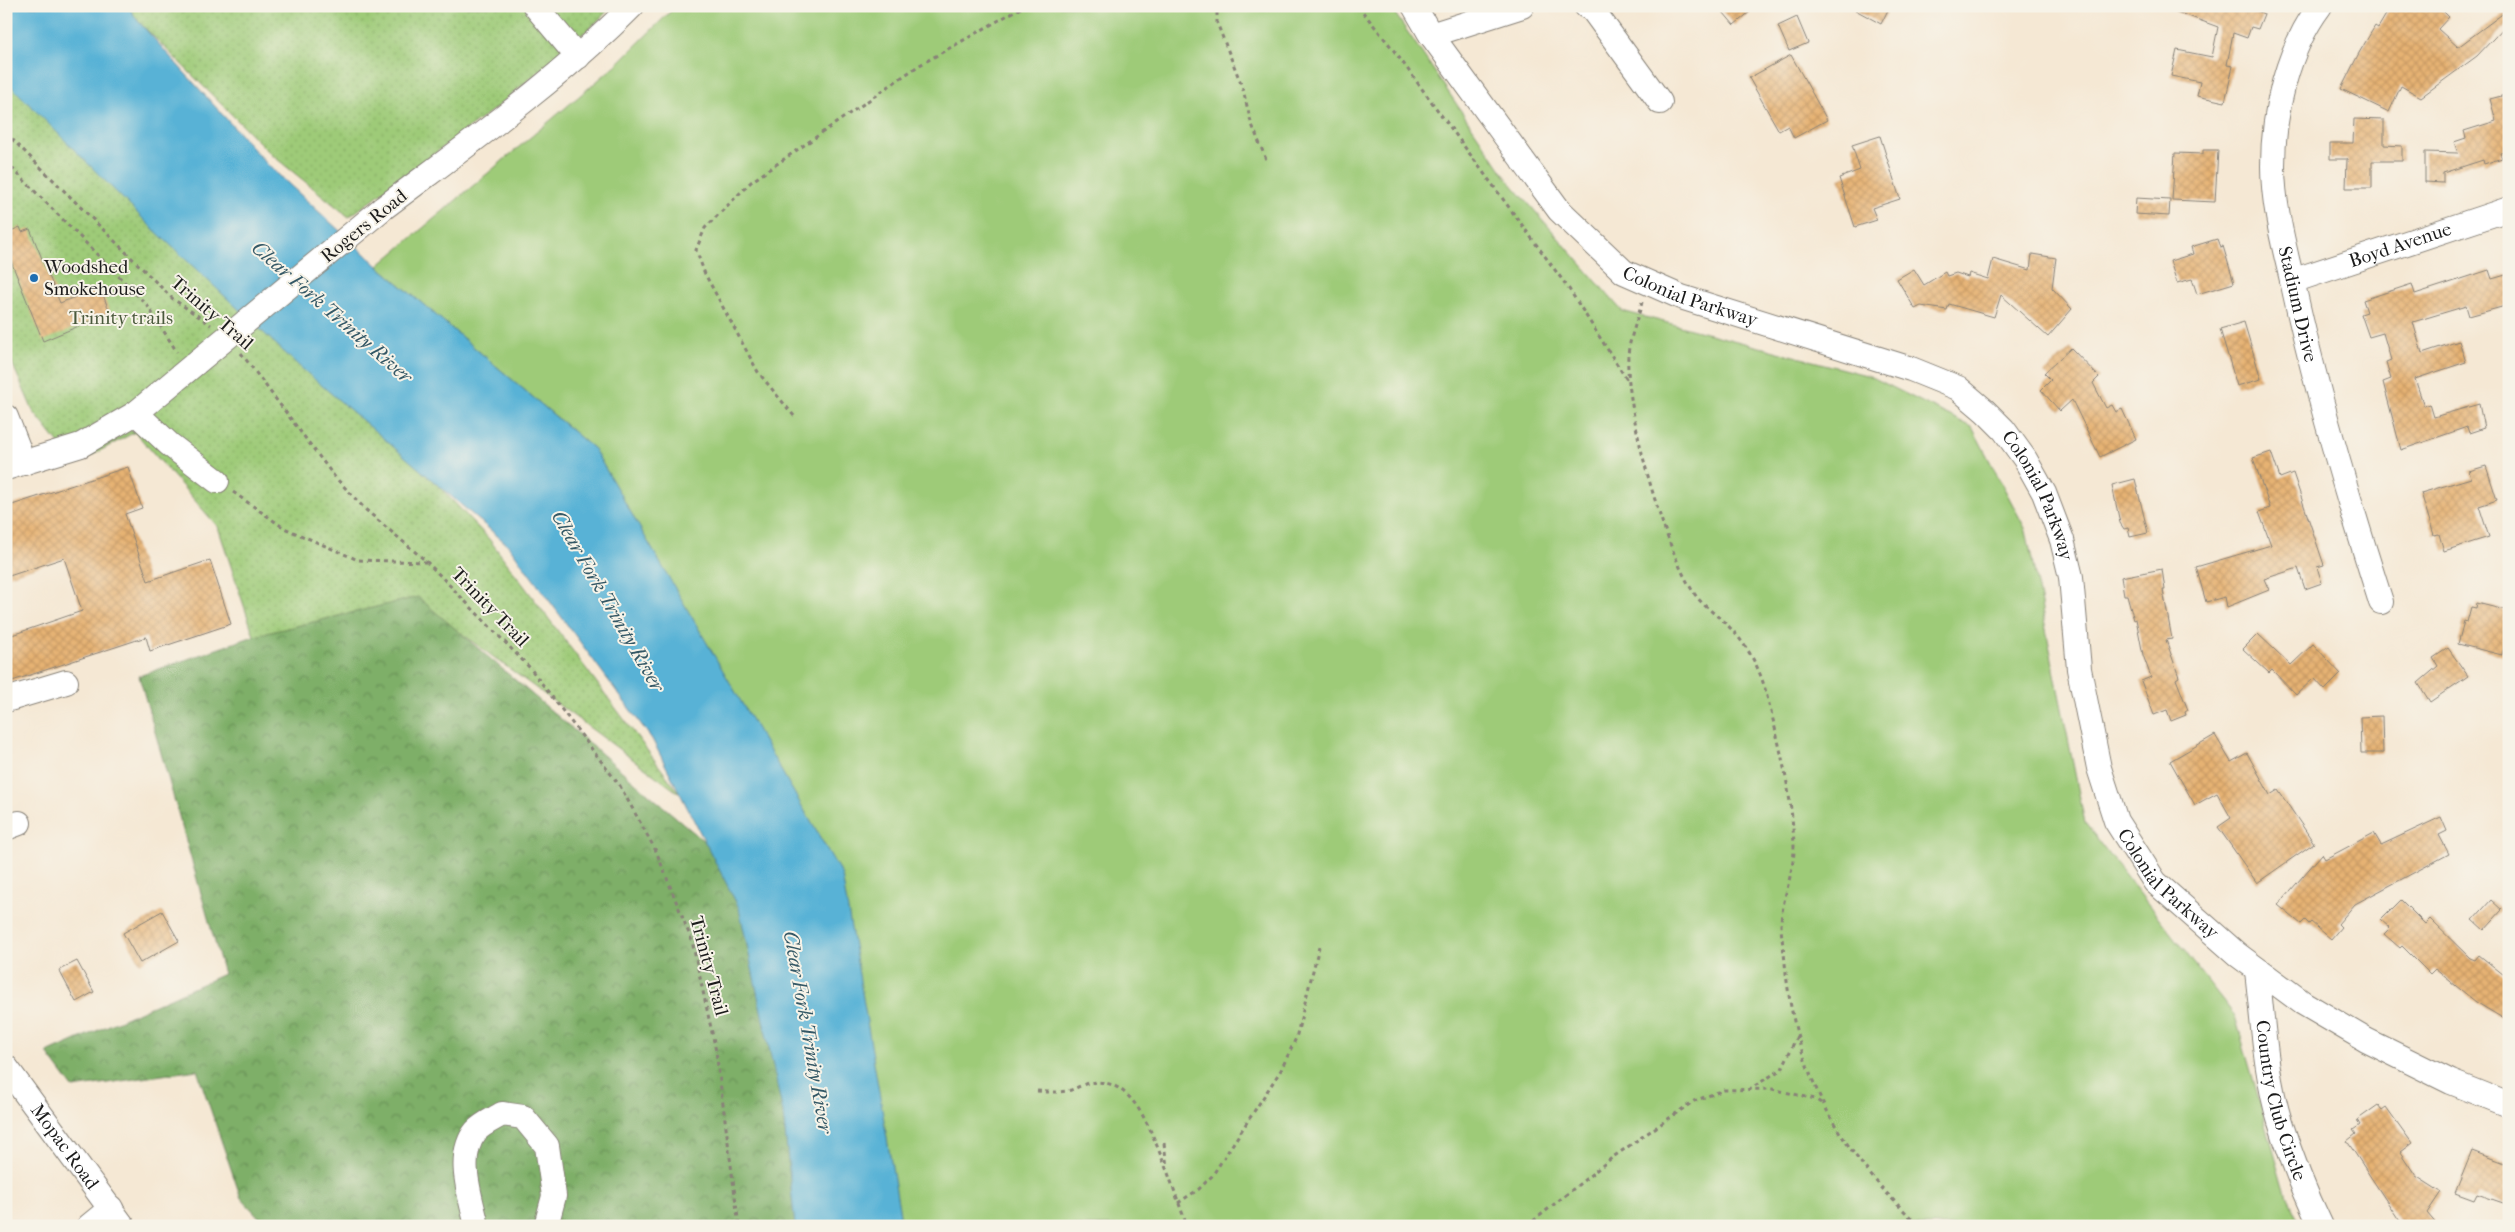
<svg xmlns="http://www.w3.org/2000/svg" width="2515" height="1232" font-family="'IM FELL French Canon',serif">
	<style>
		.green { fill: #9ecb78; stroke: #5d744a }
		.forest { fill: url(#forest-crowns); stroke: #4d6642 }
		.park { fill: url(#park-dots); stroke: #5d744a }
		.water { fill: #59b2d6; stroke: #3a6779 }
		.building { fill: url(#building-cross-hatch) }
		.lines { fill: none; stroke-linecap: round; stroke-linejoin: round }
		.minor-casing { stroke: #888278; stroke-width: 26 }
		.path { stroke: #888278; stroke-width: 3; stroke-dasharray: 4 4; stroke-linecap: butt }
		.minor { stroke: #fff; stroke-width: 24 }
		.minor-bridge-casing { stroke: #888278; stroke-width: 26; stroke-linecap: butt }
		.minor-bridge { stroke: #fff; stroke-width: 24 }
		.poi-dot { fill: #1f6fb2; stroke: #f7f3e8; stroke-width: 2 }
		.labels { text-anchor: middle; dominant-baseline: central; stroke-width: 4; stroke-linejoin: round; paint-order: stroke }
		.street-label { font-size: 19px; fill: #1c1c1c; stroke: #f7f3e8 }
		.poi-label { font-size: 19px; fill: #1c1c1c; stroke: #f7f3e8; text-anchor: start }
		.park-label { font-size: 19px; fill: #4a593c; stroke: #f7f3e8 }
		.water-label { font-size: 20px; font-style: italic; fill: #345866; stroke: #f7f3e8 }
	</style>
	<defs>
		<pattern id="forest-crowns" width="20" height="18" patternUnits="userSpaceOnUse" patternTransform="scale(1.25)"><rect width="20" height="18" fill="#7eaf68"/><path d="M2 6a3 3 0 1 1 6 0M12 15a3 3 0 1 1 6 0" fill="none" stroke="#668e55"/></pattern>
		<pattern id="park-dots" width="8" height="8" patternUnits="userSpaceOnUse" patternTransform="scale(1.25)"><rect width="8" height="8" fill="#9ecb78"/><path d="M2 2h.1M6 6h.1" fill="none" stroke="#88ae67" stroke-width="1.8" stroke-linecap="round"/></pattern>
		<pattern id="building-cross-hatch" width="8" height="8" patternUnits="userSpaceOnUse" patternTransform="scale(1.25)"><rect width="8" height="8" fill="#e6b273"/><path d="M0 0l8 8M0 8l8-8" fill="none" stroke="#c59863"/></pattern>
	</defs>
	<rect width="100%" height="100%" fill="#f7f3e8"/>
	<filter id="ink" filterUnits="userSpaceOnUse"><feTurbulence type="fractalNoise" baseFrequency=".02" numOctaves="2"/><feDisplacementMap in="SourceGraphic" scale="10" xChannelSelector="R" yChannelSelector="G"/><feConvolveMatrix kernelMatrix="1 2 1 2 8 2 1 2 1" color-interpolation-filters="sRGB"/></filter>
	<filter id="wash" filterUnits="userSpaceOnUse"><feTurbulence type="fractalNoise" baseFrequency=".0096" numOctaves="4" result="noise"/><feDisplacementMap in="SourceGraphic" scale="20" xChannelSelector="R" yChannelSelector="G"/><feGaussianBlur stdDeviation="1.12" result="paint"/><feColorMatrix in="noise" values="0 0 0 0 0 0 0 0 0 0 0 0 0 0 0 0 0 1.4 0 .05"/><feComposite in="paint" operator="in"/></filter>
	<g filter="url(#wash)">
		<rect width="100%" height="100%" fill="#f5e8d4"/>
		<polygon class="green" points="676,6 1390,6 1508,180 1622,311 1870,376 1972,427 2026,530 2085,823 2235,1016 2287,1197 2301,1226 902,1226 594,449 378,266 616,65"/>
		<polygon class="forest" points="418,597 766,894 798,1226 267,1226 241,1198 197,1070 73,1088 47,1053 224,974 139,676 254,636"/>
		<g class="park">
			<polygon points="127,6 612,6 597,22 497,107 349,217 272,155 138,21"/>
			<polygon points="6,30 489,539 680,794 458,631 418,597 254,636 218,527 135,432 75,464 33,411 6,349"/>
		</g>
		<polygon class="water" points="6,6 128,6 138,21 267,164 378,266 594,449 842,875 902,1226 795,1226 783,1113 739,908 652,739 508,545 299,366 148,224 6,81"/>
		<g id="blocks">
			<g class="building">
				<polygon points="1718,6 1757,6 1734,25"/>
				<polygon points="1848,6 1890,6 1881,24"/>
				<polygon points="2166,6 2259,6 2257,11 2264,14 2258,29 2251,27 2247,38 2233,33 2227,65 2233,66 2225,102 2197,96 2200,82 2171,76 2177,50 2212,57 2218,27 2166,8"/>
				<polygon points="2391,6 2438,6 2449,17 2438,29 2458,47 2509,9 2509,22 2477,56 2421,97 2401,86 2389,112 2341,89 2359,53 2375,26 2378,28"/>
				<polygon points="1797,17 1808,43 1789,51 1778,26"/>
				<polygon points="1791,55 1827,120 1794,138 1788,126 1779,131 1749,78"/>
				<polygon points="2509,94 2509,151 2500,153 2502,158 2484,164 2483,160 2443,173 2443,183 2425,182 2425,152 2458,153 2454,142 2466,138 2464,131 2496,121 2490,99"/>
				<polygon points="2354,119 2384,120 2384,145 2402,146 2402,161 2372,161 2372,188 2346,188 2347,159 2330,159 2330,143 2353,143"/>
				<polygon points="1880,136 1900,199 1872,208 1877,220 1855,227 1839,178 1860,170 1852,145"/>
				<polygon points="2203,150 2218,150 2215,202 2172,200 2175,153 2203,154"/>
				<polygon points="2136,198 2170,200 2169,216 2135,214"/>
				<polygon points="20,227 22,232 30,229 60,303 100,287 110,313 43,341 6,249 6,233"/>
				<polygon points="2217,239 2220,247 2223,246 2234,283 2197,294 2192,279 2177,283 2170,261 2193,254 2191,247"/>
				<polygon points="2032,254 2056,258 2052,288 2072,309 2048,337 2001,295 1994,317 1949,304 1947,310 1921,306 1915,309 1897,279 1914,269 1924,285 1945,272 1947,276 1956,273 1968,277 1969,273 1988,279 1993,259 2030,270"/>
				<polygon points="2489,270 2492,279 2509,274 2509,305 2469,316 2466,306 2413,322 2422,353 2459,341 2466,362 2415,379 2424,406 2430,404 2434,417 2479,404 2484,428 2469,433 2467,427 2401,450 2383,382 2391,379 2386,362 2391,360 2383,333 2369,337 2361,314 2367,312 2363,300 2412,284 2415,294"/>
				<polygon points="2244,322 2261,379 2237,386 2220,329"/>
				<polygon points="2071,348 2099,377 2093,383 2106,408 2112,405 2116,412 2122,409 2136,439 2100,457 2072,400 2060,411 2041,390 2051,380 2044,373"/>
				<polygon points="2271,452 2280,478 2293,473 2324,565 2317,567 2322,583 2305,589 2298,568 2264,579 2269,590 2227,607 2225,597 2206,602 2196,567 2271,545 2259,512 2270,508 2253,458"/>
				<polygon points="2486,466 2497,500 2479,506 2489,537 2444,551 2439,534 2434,535 2421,493 2471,478 2469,471"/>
				<polygon points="128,467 142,508 125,514 148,581 210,560 231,624 150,651 146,637 6,683 6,637 82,611 64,558 6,577 6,507"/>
				<polygon points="2135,479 2148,533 2130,537 2128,528 2124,529 2120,523 2112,485"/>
				<polygon points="2162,569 2165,590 2163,590 2172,639 2166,640 2179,677 2176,679 2188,710 2185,712 2186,715 2171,721 2167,710 2154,715 2141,681 2151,677 2143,655 2136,619 2134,620 2127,595 2124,595 2121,577"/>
				<polygon points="2477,603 2509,611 2509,628 2502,655 2458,644 2464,621 2467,622 2471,607 2476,608"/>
				<polygon points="2258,634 2291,665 2313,644 2341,674 2325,690 2314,678 2296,695 2272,670 2269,673 2243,649"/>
				<polygon points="2448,648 2468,676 2430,702 2418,683 2438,666 2433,658"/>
				<polygon points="2382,716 2383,753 2361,753 2360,717"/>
				<polygon points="2215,735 2231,762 2247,753 2270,795 2278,790 2314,843 2257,883 2218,827 2231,818 2217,793 2195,805 2170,761"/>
				<polygon points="2441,817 2447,831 2439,835 2449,854 2355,904 2338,924 2341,927 2331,939 2311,922 2309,924 2305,920 2301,924 2278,905 2322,854 2325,859 2374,833 2381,845"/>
				<polygon points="2401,900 2425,924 2430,919 2470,958 2475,960 2479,955 2509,979 2509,1022 2476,1002 2435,969 2430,974 2402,946 2400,948 2384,934 2390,928 2381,920"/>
				<polygon points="2491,900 2502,910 2484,930 2473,920"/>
				<polygon points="162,911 179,941 140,963 123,933"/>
				<polygon points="77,961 94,992 76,1002 59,970"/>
				<polygon points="2378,1105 2382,1110 2386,1107 2412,1143 2400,1152 2416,1176 2441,1192 2427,1213 2438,1226 2403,1226 2347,1141 2356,1134 2353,1130 2360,1125 2357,1120"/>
				<polygon points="2472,1151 2509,1165 2509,1205 2477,1194 2474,1200 2455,1193"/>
			</g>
		</g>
	</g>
	<g filter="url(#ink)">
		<use href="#blocks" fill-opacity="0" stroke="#888278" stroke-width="1"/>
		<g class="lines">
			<defs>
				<g id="minor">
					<polyline points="535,6 578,57"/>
					<path id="s1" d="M1414 6 1429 32 1559 210 1624 272 1681 297 1911 369 1958 388 1985 411 2004 430 2025 459 2044 493 2062 540 2071 577 2079 669 2099 768 2116 821 2155 882 2238 955 2303 1003 2366 1040 2451 1082 2509 1105"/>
					<polyline points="1586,6 1592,9 1660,102"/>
					<path id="s2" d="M2320 6C2287 50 2273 112 2273 166 2273 207 2285 249 2294 289 2317 395 2348 499 2381 602"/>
					<polyline points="1431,35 1522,6"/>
					<path d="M382 209C468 144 556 82 632 6"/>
					<path id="s3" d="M2292 281 2509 209"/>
					<polyline points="136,413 169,444 217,481"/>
					<polyline points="6,417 24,463"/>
					<polyline points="6,468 81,445 136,413 196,363"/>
					<polyline points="6,700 66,682"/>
					<polyline points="6,828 19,823"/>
					<path id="s4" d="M2257 971C2263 1021 2265 1074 2280 1122 2291 1157 2305 1193 2321 1226"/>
					<path id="s5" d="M6 1067 123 1226"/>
					<polyline points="89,1226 111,1208"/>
					<path d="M477 1226C471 1198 455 1156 476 1131 482 1124 494 1119 502 1114L523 1117 547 1146 554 1196 546 1226"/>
				</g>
			</defs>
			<use href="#minor" class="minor-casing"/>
			<g class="path">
				<polyline points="1222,6 1217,11 1217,23 1242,86 1251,122 1267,162"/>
				<polyline points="1358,6 1392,48 1569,289 1629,383"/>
				<polyline points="6,133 173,299 211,325"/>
				<polyline points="6,162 147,305 177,352"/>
				<path d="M1642 302C1638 319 1629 339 1628 356 1625 410 1664 549 1694 593 1701 604 1714 613 1723 621 1743 639 1758 663 1765 689 1778 738 1793 797 1794 848 1794 873 1782 898 1781 923 1781 936 1784 950 1785 963 1795 1074 1839 1152 1920 1226"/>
				<polyline points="241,353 334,476 366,510 427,562 530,668 620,786 656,851 692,941 716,1051 739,1226"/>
				<polyline points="794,416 758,372 705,274 696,250 705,228 751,182 918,66 1024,6"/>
				<polyline points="233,492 284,528 358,560 426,562"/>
				<polyline points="1748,1090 1782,1069 1797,1036"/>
				<path d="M1037 1091C1048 1092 1059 1093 1071 1090 1077 1088 1083 1084 1089 1083 1136 1074 1153 1139 1168 1173"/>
				<polyline points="1164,1143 1167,1167"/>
				<polyline points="1168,1173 1187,1226"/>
				<polyline points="1178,1203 1199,1189 1212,1176 1281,1070 1296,1038 1319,947"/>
				<polyline points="1527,1226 1613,1157 1694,1101 1724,1090 1772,1089 1815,1099 1821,1103"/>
			</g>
			<use href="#minor" class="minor"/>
			<defs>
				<polyline id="minor-bridge" points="196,363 382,209"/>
			</defs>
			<use href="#minor-bridge" class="minor-bridge-casing"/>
			<use href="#minor-bridge" class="minor-bridge"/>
		</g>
	</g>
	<circle class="poi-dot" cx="34" cy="278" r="5"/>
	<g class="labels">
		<g class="street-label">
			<text transform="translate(364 226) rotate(-39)">Rogers Road</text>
			<text stroke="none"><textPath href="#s3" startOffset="114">Boyd Avenue</textPath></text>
			<text stroke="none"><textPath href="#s1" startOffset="411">Colonial Parkway</textPath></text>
			<text stroke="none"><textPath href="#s2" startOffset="310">Stadium Drive</textPath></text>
			<text transform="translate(212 313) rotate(41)">Trinity Trail</text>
			<text stroke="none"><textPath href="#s1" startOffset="831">Colonial Parkway</textPath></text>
			<text transform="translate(490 607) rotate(46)">Trinity Trail</text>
			<text stroke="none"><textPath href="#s1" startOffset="1251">Colonial Parkway</textPath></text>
			<text transform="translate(709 966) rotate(75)">Trinity Trail</text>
			<text stroke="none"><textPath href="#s4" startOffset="132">Country Club Circle</textPath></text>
			<text stroke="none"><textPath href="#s5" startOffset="99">Mopac Road</textPath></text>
		</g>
		<g class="poi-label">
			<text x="44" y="267">Woodshed<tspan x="44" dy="22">Smokehouse</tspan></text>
		</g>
		<g class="park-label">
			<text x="121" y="318">Trinity trails</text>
		</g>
		<g class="water-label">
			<text transform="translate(332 312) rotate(41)">Clear Fork Trinity River</text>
			<text transform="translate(608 601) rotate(60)">Clear Fork Trinity River</text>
			<text transform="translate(808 1032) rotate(80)">Clear Fork Trinity River</text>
		</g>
	</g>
	<rect width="2515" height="1232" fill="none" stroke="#f7f3e8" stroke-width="25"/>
</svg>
